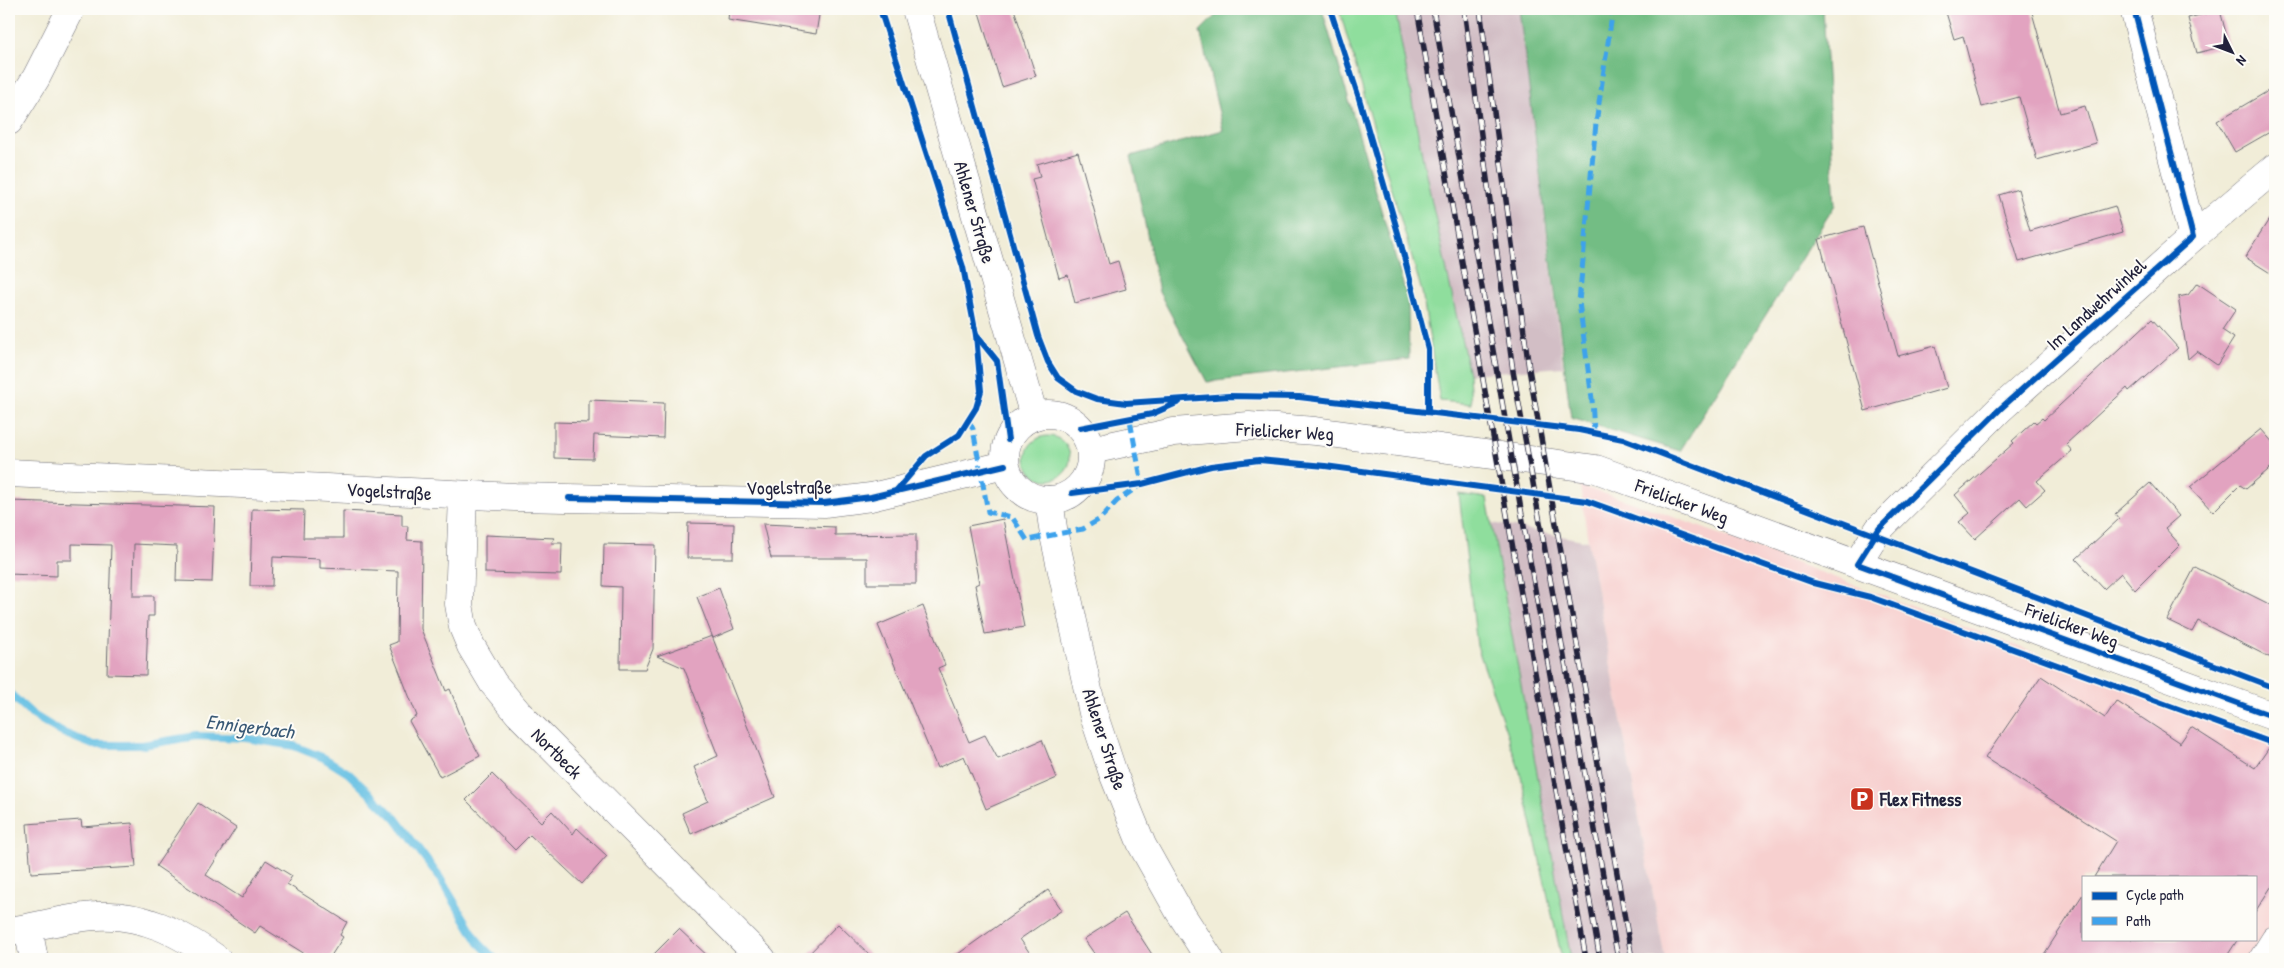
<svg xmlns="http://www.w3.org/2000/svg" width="2284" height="968" font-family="'Patrick Hand',sans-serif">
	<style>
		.built { fill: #f7d0cf; fill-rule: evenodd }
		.industrial { fill: #d2bec5 }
		.green { fill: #8fde9d; stroke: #58806c }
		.forest { fill: #73bd84; stroke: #4a7060 }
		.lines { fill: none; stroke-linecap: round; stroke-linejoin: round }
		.stream { stroke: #65c0e3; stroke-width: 8 }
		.building { fill: #e2a3c0 }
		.minor-casing { stroke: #6a6972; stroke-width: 29 }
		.major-casing { stroke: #6a6972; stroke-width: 29 }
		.minor { stroke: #fff; stroke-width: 28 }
		.major { stroke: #fff; stroke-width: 28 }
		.rail-casing { stroke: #22223b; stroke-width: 5.5 }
		.rail { stroke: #fdfcf7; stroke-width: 4; stroke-dasharray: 11; stroke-linecap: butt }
		.quiet { stroke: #3ea2ec; stroke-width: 5; stroke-dasharray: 10 5; stroke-linecap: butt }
		.cycleway-casing { stroke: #fdfcf7; stroke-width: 9 }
		.cycleway { stroke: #0057b8; stroke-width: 6 }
		.labels { text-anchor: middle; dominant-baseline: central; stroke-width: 4; stroke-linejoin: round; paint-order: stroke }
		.street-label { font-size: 19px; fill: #22223b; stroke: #fdfcf7 }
		.poi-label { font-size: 19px; font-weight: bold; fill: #22223b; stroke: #fdfcf7; text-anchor: start }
		.water-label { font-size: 20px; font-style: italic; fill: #395976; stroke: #fdfcf7 }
	</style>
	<rect width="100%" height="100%" fill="#fdfcf7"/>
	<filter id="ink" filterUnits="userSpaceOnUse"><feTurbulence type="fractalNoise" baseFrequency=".02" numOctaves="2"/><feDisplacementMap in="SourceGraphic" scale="10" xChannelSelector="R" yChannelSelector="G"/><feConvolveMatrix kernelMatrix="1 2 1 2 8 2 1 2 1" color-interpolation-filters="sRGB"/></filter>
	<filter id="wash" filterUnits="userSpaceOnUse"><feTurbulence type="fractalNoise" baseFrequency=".0096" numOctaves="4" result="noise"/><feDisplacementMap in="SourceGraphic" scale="20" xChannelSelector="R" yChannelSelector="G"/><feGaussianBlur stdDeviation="1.12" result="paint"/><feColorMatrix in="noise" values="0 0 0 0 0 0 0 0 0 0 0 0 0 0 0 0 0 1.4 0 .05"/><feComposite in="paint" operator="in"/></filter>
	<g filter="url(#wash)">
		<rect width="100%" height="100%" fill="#f1edd8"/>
		<path class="built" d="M1580 486 1644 506 2275 743V918L2248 959H1665L1588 541ZM2083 877H2255V939H2083Z"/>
		<g class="industrial">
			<polygon points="1395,9 1519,9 1563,367 1469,374 1423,160"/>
			<polygon points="1492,523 1588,541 1665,959 1571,959"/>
		</g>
		<g class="green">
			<polygon points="1339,9 1395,9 1423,160 1469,374 1471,404 1440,401 1422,292"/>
			<circle cx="1048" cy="458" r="22"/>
			<polygon points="1459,494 1487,498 1571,959 1562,959 1520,772 1477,646"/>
		</g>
		<g class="forest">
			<polygon points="1222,9 1322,9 1408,301 1409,359 1207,382 1159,292 1131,156 1223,130 1200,31"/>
			<polygon points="1519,9 1823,9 1835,205 1680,451 1571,418"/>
		</g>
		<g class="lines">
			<polyline class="stream" points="9,693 33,715 61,732 93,745 143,745 196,736 246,738 294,746 324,758 348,773 395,818 440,878 479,943 495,959"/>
		</g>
		<g id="blocks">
			<g class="building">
				<polygon points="729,9 820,9 816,34 728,20"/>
				<polygon points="978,9 1014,9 1036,76 1002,87"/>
				<polygon points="1945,9 2031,9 2060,113 2085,106 2096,143 2037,160 2019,97 1982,107 1963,36 1954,39"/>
				<polygon points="2220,10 2229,45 2197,53 2188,18"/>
				<polygon points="2275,87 2275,129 2235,152 2217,121"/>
				<polygon points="1078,152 1109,264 1118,261 1126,289 1075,303 1068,275 1059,278 1032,179 1040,177 1037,164"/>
				<polygon points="2018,189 2030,231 2115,206 2123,232 2019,262 1999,195"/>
				<polygon points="2275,210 2275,276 2245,257"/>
				<polygon points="1863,227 1898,356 1935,346 1947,388 1865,411 1819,239"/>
				<polygon points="2197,283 2236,309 2222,330 2234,338 2217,365 2197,351 2188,359 2178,297 2188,295"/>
				<polygon points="2152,319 2178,348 2129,391 2127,388 2066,444 2072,451 2037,481 2045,490 2027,506 2020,498 1975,539 1959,522 1970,513 1955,495 2014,443 2012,441 2034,421 2036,423 2042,418 2044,420"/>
				<polygon points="589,400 664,403 663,438 594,435 593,459 554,458 554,422 589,423"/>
				<polygon points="2261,429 2275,445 2275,464 2246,489 2240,485 2213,512 2190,487"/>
				<polygon points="2150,483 2179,516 2165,528 2180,545 2135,590 2121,573 2104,589 2076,559 2119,519 2115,514"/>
				<polygon points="9,501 215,507 212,582 176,581 177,546 134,544 133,596 154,596 154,616 148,616 146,675 107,674 111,545 72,544 72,560 57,560 57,576 9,574"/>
				<polygon points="252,509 304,510 303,538 343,538 343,511 402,514 402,526 408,526 407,540 422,541 421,629 446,691 450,689 467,732 480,756 440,777 409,721 417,716 389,645 397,642 398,571 320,568 320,559 273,557 272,586 250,586"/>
				<polygon points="1003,519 1024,627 985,634 975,585 979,583 968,526"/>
				<polygon points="688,523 734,524 733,558 687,558"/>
				<polygon points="763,524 835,527 835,535 916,534 916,584 867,584 867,558 771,558"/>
				<polygon points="485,535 555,538 551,543 562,543 561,575 485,573"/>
				<polygon points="604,544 655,545 653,649 645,669 620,669 621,587 603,586"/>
				<polygon points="2195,567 2275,607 2275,660 2198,621 2192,632 2167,620"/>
				<polygon points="719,588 734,629 713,638 697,597"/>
				<polygon points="923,606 945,665 938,668 969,742 985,735 998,759 1042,740 1057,778 986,809 964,756 937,768 878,625"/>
				<polygon points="712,636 775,797 691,834 682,813 708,801 694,767 718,756 684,668 657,656"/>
				<polygon points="2041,676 2105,718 2116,701 2180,743 2191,727 2255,768 2275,739 2275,881 2255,912 2255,877 2094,877 2116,841 1985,758"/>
				<polygon points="492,774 541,822 552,811 573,834 577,828 607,856 582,884 530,835 515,850 466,800"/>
				<polygon points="198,803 236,828 206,875 242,898 266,860 292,876 287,884 347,922 340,935 343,937 329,959 313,959 260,926 255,933 156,866"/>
				<polygon points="81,820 82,827 132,823 136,867 31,873 27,824"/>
				<polygon points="1048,890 1062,910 1020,939 1034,959 951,959"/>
				<polygon points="2083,894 2083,939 2238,939 2225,959 2041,959"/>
				<polygon points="1125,913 1155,959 1098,959 1084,939"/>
				<polygon points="838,924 874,959 804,959"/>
				<polygon points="679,929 711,959 649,959"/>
			</g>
		</g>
	</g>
	<g filter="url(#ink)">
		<use href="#blocks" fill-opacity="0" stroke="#6a6972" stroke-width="1"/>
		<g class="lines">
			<defs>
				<g id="minor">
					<polyline points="2134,9 2193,237"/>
					<polyline points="9,121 36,78 71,9"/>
					<polyline points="1091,450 1174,432 1249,426 1315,431 1596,469 2275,717"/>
					<polyline points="9,473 515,497 824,503 871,497 1005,465"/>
					<polyline points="463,495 459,604 463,627 471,646 493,683 519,714 762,959"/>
					<polyline points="1857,564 1879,529 2000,409 2193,237 2275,168"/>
					<polyline points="28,928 34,959"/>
					<path d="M9 931C36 927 70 917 96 916 143 913 180 933 217 959"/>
					<polyline points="2263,959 2275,940"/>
				</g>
				<g id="major">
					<polyline points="916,9 1034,416"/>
					<circle cx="1048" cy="457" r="43"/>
					<polyline points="1049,500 1054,535 1093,713 1113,773 1142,845 1179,911 1210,959"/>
				</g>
			</defs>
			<use href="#minor" class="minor-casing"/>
			<use href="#major" class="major-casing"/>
			<use href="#minor" class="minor"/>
			<use href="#major" class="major"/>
			<defs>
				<g id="rail">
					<polyline points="1417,9 1586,959"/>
					<polyline points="1433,9 1600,959"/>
					<polyline points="1464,9 1513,371 1618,959"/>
					<polyline points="1480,9 1529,369 1632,959"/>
				</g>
			</defs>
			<use href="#rail" class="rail-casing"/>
			<use href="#rail" class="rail"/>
			<g class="quiet">
				<polyline points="969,421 973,429 988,512 1012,517 1027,540 1083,529 1100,519 1117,501 1142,484 1129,415"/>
				<polyline points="1594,433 1592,399 1579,302 1596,123 1613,9"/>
			</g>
			<defs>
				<g id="cycleway">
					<polyline points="880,9 963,267 976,335 981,391 976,408 959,435 926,456 896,491"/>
					<polyline points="948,9 1038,336 1048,362 1058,378 1076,391 1097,399 1126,403 1229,396 1299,397 1579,430 1623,439 2275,688"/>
					<polyline points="1330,9 1358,95 1398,233 1428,349 1428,411"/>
					<polyline points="2134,9 2193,237 2000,409 1879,529 1857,564 2275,717"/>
					<polyline points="976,335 997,361 1008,440"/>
					<polyline points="1080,428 1152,414 1179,402"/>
					<polyline points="1072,493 1142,484 1211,466 1259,460 1325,466 1480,487 1587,501 1814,583 1870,597 2275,744"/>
					<polyline points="569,498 824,503 871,497 1005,465"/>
				</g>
			</defs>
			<use href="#cycleway" class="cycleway-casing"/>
			<use href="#cycleway" class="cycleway"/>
		</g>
	</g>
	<defs>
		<symbol id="parking-square" viewBox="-11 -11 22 22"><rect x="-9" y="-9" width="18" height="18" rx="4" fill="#c8321e" stroke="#fdfcf7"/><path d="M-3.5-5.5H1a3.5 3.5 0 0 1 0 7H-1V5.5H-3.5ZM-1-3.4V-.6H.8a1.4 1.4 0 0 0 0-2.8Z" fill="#fff"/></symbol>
	</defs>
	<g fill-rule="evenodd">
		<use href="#parking-square" x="1848" y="785" width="28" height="28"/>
	</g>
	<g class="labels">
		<g class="street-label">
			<text transform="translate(975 212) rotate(74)">Ahlener Straße</text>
			<text transform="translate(2096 304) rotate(-42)">Im Landwehrwinkel</text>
			<text transform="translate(1285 431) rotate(3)">Frielicker Weg</text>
			<text transform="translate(789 487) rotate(-1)">Vogelstraße</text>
			<text transform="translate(389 491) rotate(3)">Vogelstraße</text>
			<text transform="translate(1682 501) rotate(20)">Frielicker Weg</text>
			<text transform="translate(2072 625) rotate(20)">Frielicker Weg</text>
			<text transform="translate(1105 739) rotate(72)">Ahlener Straße</text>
			<text transform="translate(557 753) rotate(45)">Nortbeck</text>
		</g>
		<g class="poi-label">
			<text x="1880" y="799">Flex Fitness</text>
		</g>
		<g class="water-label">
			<text transform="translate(250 726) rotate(7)">Ennigerbach</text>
		</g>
	</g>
	<rect width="2284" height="968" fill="none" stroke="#fdfcf7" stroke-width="30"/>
	<rect x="2082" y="876" width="175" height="65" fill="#fdfcf7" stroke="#a5a5ac"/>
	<rect x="2092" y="892" width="25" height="8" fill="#0057b8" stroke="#a5a5ac"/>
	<text x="2126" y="900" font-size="15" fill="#22223b">Cycle path</text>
	<rect x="2092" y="917" width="25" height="8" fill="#3ea2ec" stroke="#a5a5ac"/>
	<text x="2126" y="926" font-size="15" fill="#22223b">Path</text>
	<g transform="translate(2232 52) rotate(132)" stroke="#fdfcf7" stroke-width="4" paint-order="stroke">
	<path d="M0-4L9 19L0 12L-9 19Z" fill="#22223b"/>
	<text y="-8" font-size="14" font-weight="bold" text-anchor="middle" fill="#22223b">N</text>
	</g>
</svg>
